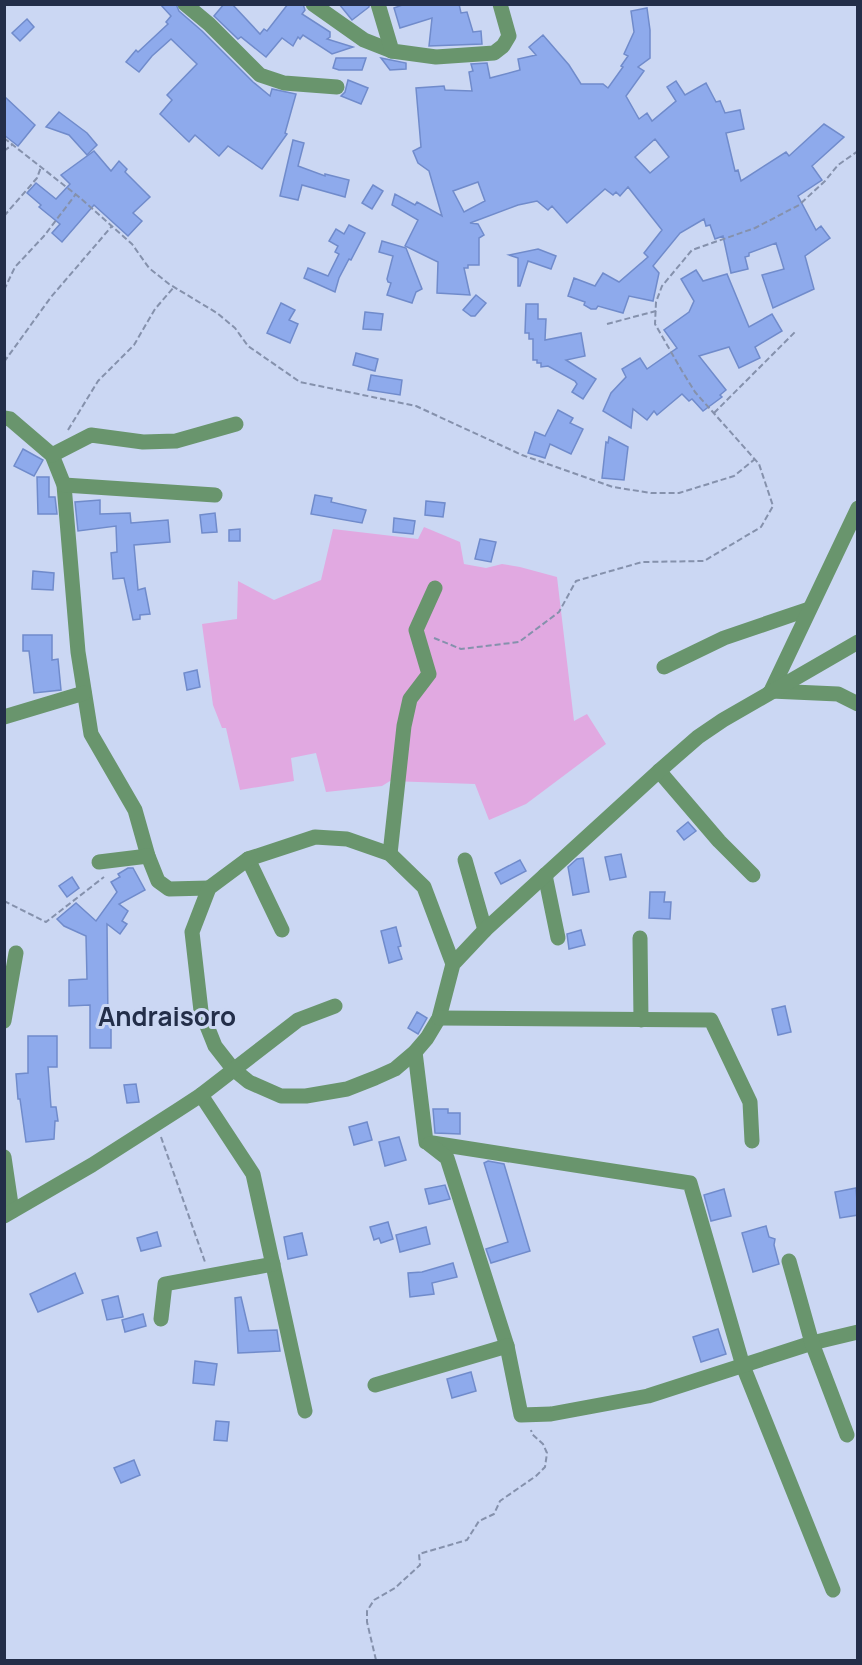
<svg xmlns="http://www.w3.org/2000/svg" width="862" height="1665" font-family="Manrope,sans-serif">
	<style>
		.green { fill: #e1a9e1 }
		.building { fill: #8eaaec; stroke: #708bcb; stroke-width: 1.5; fill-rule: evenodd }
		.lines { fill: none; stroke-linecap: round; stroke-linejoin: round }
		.path { stroke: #8591ac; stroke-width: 2; stroke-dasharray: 6 3; stroke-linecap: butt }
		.minor { stroke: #69956d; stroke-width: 15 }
		.labels { text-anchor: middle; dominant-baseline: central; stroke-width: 6; stroke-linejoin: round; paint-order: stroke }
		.district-label { font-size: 26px; font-weight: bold; fill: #232e49; stroke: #cbd7f3 }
	</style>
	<rect width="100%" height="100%" fill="#cbd7f3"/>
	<polygon class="green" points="424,527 460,542 464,564 486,568 502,564 520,567 557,577 574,721 587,714 606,744 526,804 489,820 475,784 390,781 382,786 326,792 316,753 291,758 294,781 240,790 226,728 222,728 213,705 202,624 237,619 238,581 274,600 321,580 333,529 418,539"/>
	<g class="building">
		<polygon points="160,4 176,4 179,11 202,31 253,82 270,96 272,89 296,94 285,133 287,134 262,169 228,146 219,156 195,135 189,142 160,114 172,100 167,95 197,64 171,39 152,56 139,72 126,62 136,50 138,52 168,24 166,22 171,16"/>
		<polygon points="224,4 232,4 260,34 264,29 267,31 288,4 303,4 305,10 302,14 330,32 330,37 327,39 353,47 332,54 303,35 300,39 298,37 293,46 282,38 266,57 241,37 238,39 214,16"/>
		<polygon points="339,4 369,4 369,7 352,20"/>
		<polygon points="405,4 459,4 461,13 467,12 473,32 481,31 482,44 429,46 432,18 400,28 394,8"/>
		<path d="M647 8 650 30V58L638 67 644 71 626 96 639 119 647 113 652 121 676 101 667 87 676 81 685 95 706 83 716 102 720 101 725 113 740 110 744 129 726 133 735 171 738 170 741 181 786 152 789 156 824 124 844 137 812 166 822 180 798 196 816 230 821 226 830 238 805 256 814 289 773 308 762 275 784 269 776 243 749 253V256L745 257 748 269 731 273 723 236 715 239 710 225 706 226 704 219 680 233 653 266 659 273 653 301 629 296 623 313 598 306 596 309H591L584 305 585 302 568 296 574 278 595 286 603 273 619 282 648 257 644 253 662 230 628 187 620 196 616 192 613 195 605 189 567 223 552 206 548 210 537 201 518 205 470 223 478 224 484 235 479 238V265H468V268H464L470 295 437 293 438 262 405 246 418 220 392 205 395 194 415 205 417 202 442 216 429 171 418 163 413 151 421 147 416 88 444 86 445 90 472 91 469 72 473 71 471 64 487 63 490 78 520 70 518 59 536 55 529 47 543 35 569 65 581 84H603L608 88 623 67 621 66 628 56 624 54 634 32 631 11ZM655 139 669 157 650 173 635 157ZM478 182 485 201 464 212 453 191Z"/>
		<polygon points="27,19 34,27 20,41 12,33"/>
		<polygon points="336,58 366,58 362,70 339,70 333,68"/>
		<polygon points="381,58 406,63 406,69 390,70"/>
		<polygon points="348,80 368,88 361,104 341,96 345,92"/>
		<polygon points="4,96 35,125 18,146 4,135"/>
		<polygon points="59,112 87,133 97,145 87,155 69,135 46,127"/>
		<polygon points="293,140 304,143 298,166 325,176 325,174 349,180 345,197 302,185 298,200 280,196"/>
		<polygon points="94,151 111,171 119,161 127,169 125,172 150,197 133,213 142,221 128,236 94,205 62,242 52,233 60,224 39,207 41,205 27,193 36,183 56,199 70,184 61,175"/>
		<polygon points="373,185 383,191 372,209 362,203"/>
		<polygon points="349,225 365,233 351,260 349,259 339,278 335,292 304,278 308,268 328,276 339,254 335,252 338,246 329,241 336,229 344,234"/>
		<polygon points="382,241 406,248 422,289 416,292 412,303 387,295 391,283 388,282 387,279 393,256 379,252"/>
		<polygon points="538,249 556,256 551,269 528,261 520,286 518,286 518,258 509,255"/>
		<polygon points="696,270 703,281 727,274 749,327 772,314 782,331 755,347 760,358 739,368 729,347 699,356 726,390 720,395 722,397 703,411 692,399 689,401 682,394 657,415 654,411 647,420 633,409 631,428 603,411 611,393 626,377 622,369 640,358 647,369 677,348 664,330 689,312 694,301 681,279"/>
		<polygon points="476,295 486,303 475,316 471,316 463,310"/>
		<polygon points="281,303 295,310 289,320 298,324 290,343 267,333"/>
		<polygon points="526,304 538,304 538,319 546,319 545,340 581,333 585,356 566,360 596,379 583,399 572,392 577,384 575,381 548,366 541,367 541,363 537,363 537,360 533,360 533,339 529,339 529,333 525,333"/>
		<polygon points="365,312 383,314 381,330 363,329"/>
		<polygon points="356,353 378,359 375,371 353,365"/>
		<polygon points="371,375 402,380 400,395 368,390"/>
		<polygon points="558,410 573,418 570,423 583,429 571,454 550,444 545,458 528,453 535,432 545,436"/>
		<polygon points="609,437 628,447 624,480 602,478 606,442 608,443"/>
		<polygon points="23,449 43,460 34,476 14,466"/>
		<polygon points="37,477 49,477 49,497 55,497 57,514 38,514"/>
		<polygon points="315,495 332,498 331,502 366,510 362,523 311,514"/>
		<polygon points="100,500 100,514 130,513 131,523 168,520 170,542 134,545 138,590 145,588 150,614 140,615 140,619 133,620 124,578 113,579 111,553 117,552 116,526 78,531 75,502"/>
		<polygon points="426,501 445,503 443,517 425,515"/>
		<polygon points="215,513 217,532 202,533 200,515"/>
		<polygon points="394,518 415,521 413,534 393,532"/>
		<polygon points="240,529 240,541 229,541 229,530"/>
		<polygon points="480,539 496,542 491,562 475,559"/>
		<polygon points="33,571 54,573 53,590 32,589"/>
		<polygon points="23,635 52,635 52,660 58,659 61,690 34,693 29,651 23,651"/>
		<polygon points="197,670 200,687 187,690 184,673"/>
		<polygon points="688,822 696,831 684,840 677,831"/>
		<polygon points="621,854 626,877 610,880 605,857"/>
		<polygon points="583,858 589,892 573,895 568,867 577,859"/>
		<polygon points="520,860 526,871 501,884 495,873"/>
		<polygon points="128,868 133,868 145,890 119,904 128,911 122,921 127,924 120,934 107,924 108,1024 111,1024 111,1048 90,1048 90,1005 69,1006 69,980 87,979 86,936 64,926 57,919 76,903 96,921 117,892 111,882 120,877 118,874"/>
		<polygon points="72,877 79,888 67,897 59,886"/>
		<polygon points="650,892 665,892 664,902 671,902 670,919 649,918"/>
		<polygon points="396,927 401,946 398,947 402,959 389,963 381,931"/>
		<polygon points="581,930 585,945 569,949 567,934"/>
		<polygon points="785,1006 791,1032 778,1035 772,1009"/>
		<polygon points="417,1012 427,1018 418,1034 408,1028"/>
		<polygon points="28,1036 57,1036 57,1067 48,1067 51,1107 56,1107 58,1121 55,1121 54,1139 26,1142 20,1099 18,1099 16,1074 28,1073"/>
		<polygon points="136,1084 139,1102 127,1103 124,1085"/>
		<polygon points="433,1109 448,1109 448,1113 460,1113 460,1134 435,1133"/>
		<polygon points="367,1122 372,1140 354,1145 349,1127"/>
		<polygon points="399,1137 406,1160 385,1166 379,1142"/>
		<polygon points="488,1161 504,1164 530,1251 491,1263 486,1249 508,1242 484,1163"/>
		<polygon points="445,1185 450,1199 429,1204 425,1189"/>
		<polygon points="856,1188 858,1215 840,1218 835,1192"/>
		<polygon points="724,1189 731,1216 711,1221 704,1195"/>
		<polygon points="388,1222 393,1239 381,1243 379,1238 374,1240 370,1227"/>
		<polygon points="766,1226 769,1237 775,1239 774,1245 779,1264 753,1272 742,1233"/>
		<polygon points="426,1227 430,1244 400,1252 396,1235"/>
		<polygon points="157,1232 161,1246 141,1251 137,1238"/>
		<polygon points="302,1233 307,1255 288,1259 284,1237"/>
		<polygon points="453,1263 457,1277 432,1283 434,1294 410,1297 408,1273 422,1272"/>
		<polygon points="75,1273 83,1293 38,1312 30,1294"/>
		<polygon points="118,1296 123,1317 107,1320 102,1300"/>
		<polygon points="241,1297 249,1331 277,1330 280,1351 238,1353 235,1298"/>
		<polygon points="143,1314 146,1326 125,1332 122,1320"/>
		<polygon points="718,1329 726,1354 701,1362 693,1337"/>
		<polygon points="195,1361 217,1364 214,1385 193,1383"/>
		<polygon points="471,1372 476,1391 452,1398 447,1379"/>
		<polygon points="216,1421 229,1422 227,1441 214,1440"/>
		<polygon points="134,1460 140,1475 121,1483 114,1468"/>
	</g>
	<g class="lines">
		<g class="path">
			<polyline points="4,138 79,197 132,244 149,268 169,284 217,313 235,328 248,346 300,382 416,406 522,455 613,487 651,493 679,493 734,476 755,459"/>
			<polyline points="4,151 12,145"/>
			<polyline points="4,216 37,178 41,167"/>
			<polyline points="4,290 15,267 44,236 76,194"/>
			<polyline points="607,324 656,311"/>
			<polyline points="4,362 51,297 112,226"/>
			<polyline points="714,413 796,331"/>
			<polyline points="68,430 98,381 134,345 155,309 174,287"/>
			<polyline points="434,638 461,649 519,642 559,612 576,581 642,562 704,561 761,527 773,506 759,464 695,392 682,371 655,324 656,302 662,286 692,250 755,228 799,205 825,181 838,165 858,151"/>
			<polyline points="4,901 46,922 104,877"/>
			<polyline points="161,1137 205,1262"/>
			<polyline points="376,1660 367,1622 367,1611 374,1600 395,1588 420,1565 419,1554 467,1540 479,1521 494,1514 500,1501 536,1476 545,1467 547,1453 543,1444 532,1434 531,1430"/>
		</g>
		<g class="minor">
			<polyline points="185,4 209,24 260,75 284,83 337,87"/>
			<polyline points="313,4 364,40 392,51"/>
			<polyline points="378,4 392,51 436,57 494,53 503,46 509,36 500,4"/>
			<polyline points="4,418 10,419 52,455 64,485 78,652 91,734 135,810 148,856 158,881 169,889 209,888"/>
			<polyline points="52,455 91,435 143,442 176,441 236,424"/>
			<polyline points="64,485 215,495"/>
			<polyline points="664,667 724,638 809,609"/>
			<polyline points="771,691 858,508"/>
			<polyline points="771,691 838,694 858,704"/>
			<polyline points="4,717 84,693"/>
			<polyline points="659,771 719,841 753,875"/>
			<polyline points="390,854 404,726 410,699 429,674 416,630 435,588"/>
			<polyline points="248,859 282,930"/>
			<polyline points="465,860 485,930"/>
			<polyline points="99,862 148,856"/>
			<polyline points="545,875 558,938"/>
			<polyline points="640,938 641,1020"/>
			<polyline points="453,964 424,887 390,854 347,839 315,837 248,859 209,888 192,932 201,1011 215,1046 233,1069 249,1082 281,1096 306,1096 347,1089 375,1078 395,1069 415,1052 427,1038 439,1018 453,964 485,930 659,771 698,737 723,720 858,642"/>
			<polyline points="439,1018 711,1020 750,1102 752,1141"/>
			<polyline points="4,1021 16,953"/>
			<polyline points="415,1052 426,1142 690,1183 743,1366 833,1590"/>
			<polyline points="201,1095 253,1174 305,1411"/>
			<polyline points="429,1144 447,1158 507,1346 521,1415 551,1414 648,1396 812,1343 858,1332"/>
			<polyline points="4,1157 12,1211"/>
			<polyline points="4,1216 92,1165 178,1110 201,1095 298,1020 335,1006"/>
			<polyline points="789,1261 812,1343 847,1435"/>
			<polyline points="161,1319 165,1284 273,1264"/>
			<polyline points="375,1385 507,1346"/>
		</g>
	</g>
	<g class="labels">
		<g class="district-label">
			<text x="167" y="1016">Andraisoro</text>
		</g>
	</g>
	<rect width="862" height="1665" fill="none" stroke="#232e49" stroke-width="12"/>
</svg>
